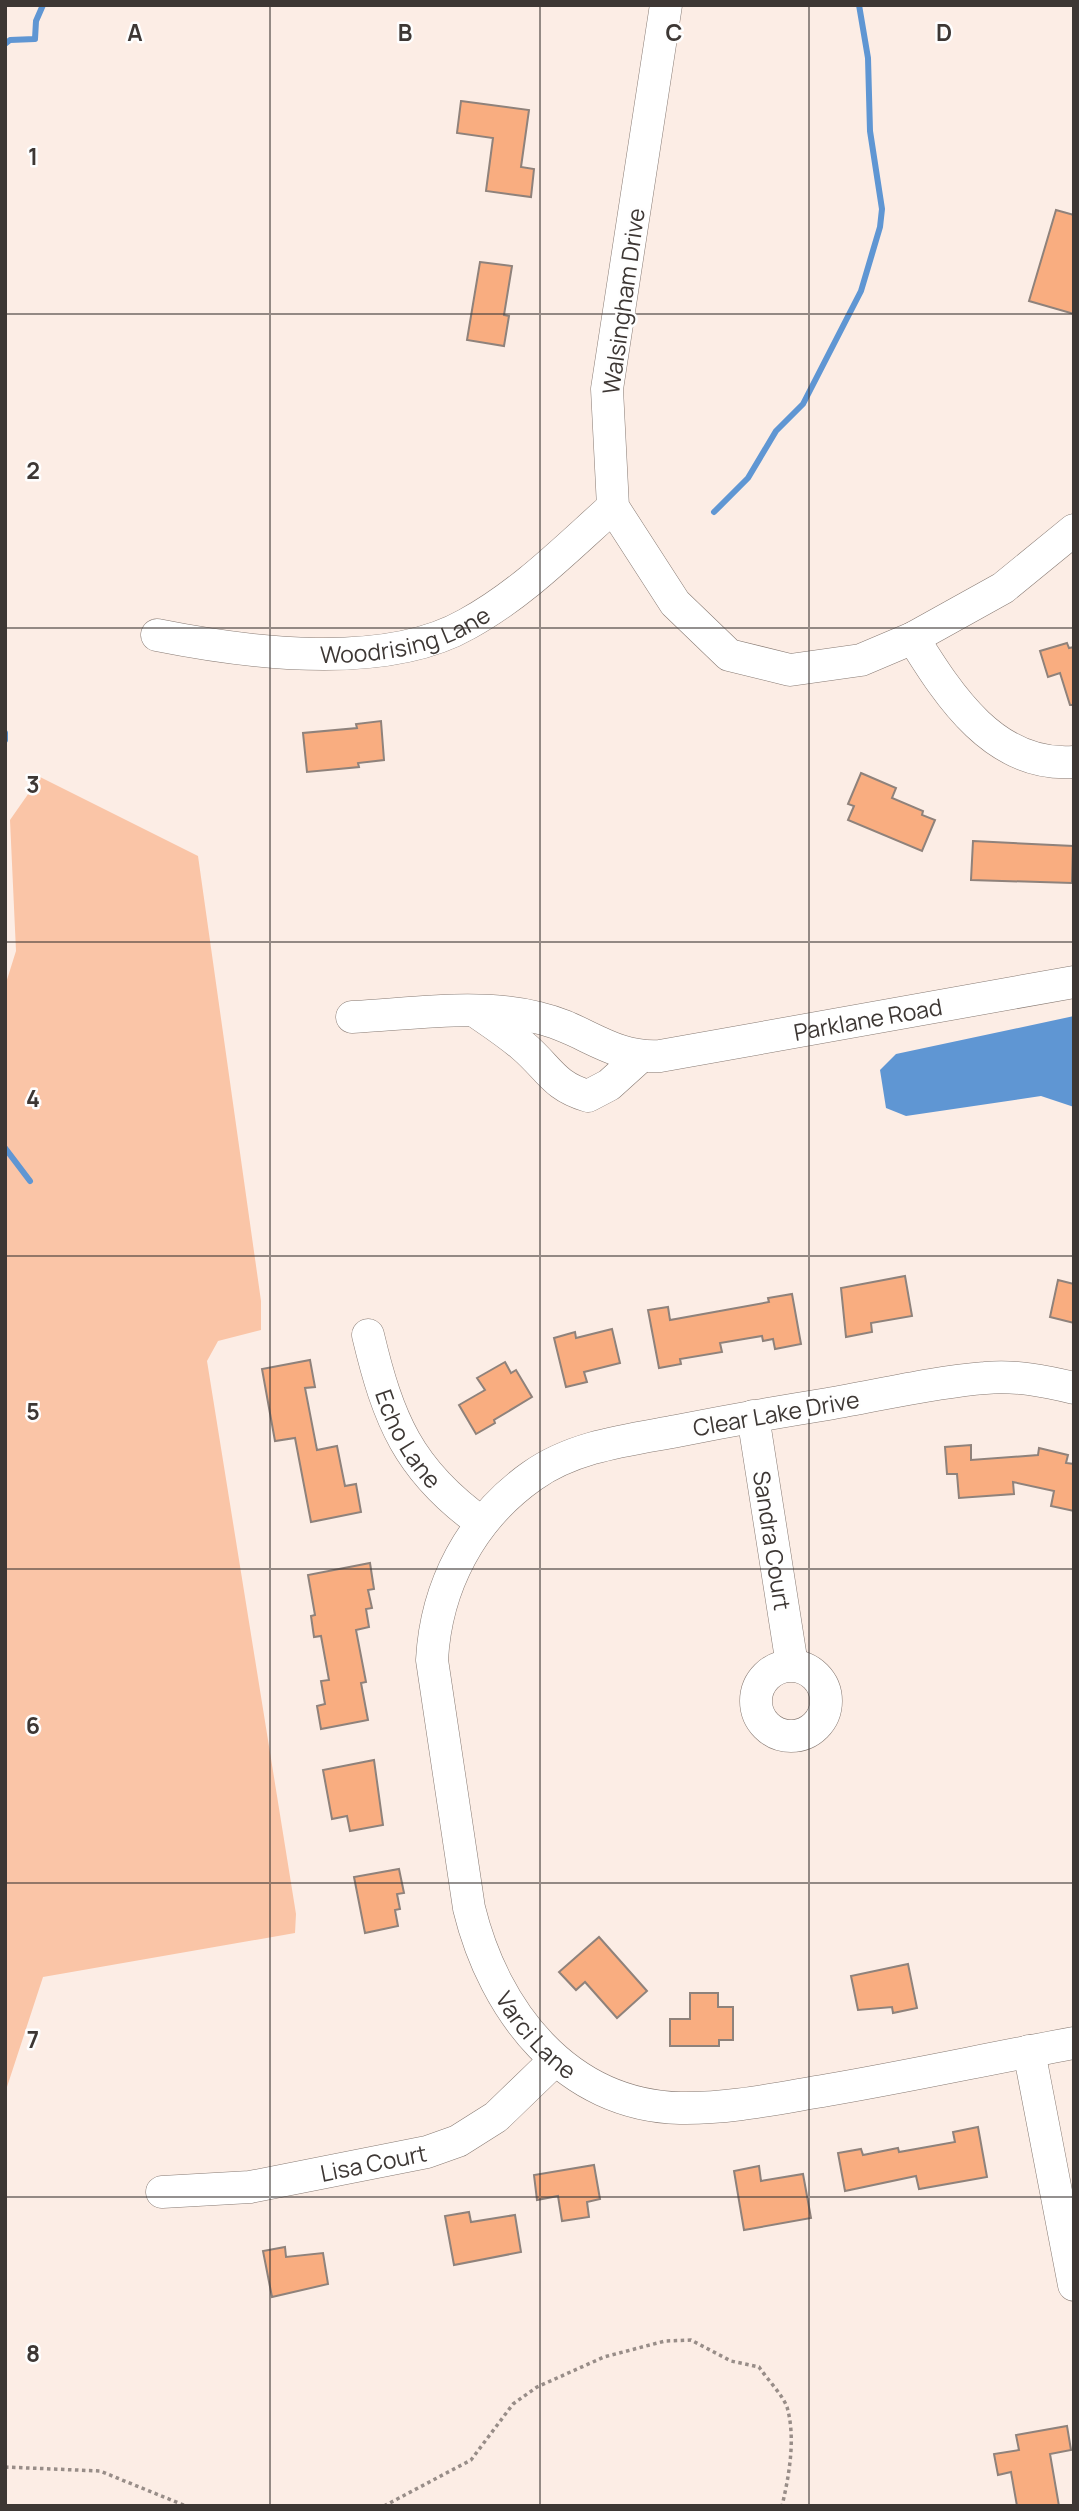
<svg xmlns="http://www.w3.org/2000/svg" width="1079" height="2511" font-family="Manrope,sans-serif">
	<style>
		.green { fill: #fac5a7 }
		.water { fill: #5f96d3 }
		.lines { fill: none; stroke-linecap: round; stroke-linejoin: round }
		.stream { stroke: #5f96d3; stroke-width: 6 }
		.building { fill: #f9ad80; stroke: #8f827b; stroke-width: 2 }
		.minor-casing { stroke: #877a73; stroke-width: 33 }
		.path { stroke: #988d88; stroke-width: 3.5; stroke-dasharray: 3.5 3.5; stroke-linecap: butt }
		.minor { stroke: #fff; stroke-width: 32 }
		.grid { fill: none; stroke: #3d3734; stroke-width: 2; stroke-opacity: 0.55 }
		.labels { text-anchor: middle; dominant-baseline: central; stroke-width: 5; stroke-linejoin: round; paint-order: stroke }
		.street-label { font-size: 23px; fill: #3d3734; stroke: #fefefe }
		.grid-label { font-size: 23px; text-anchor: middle; font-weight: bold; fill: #3d3734; stroke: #fefefe; stroke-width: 5; stroke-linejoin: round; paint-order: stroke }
	</style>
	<rect width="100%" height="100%" fill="#fcede5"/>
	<polygon class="green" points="40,777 198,856 261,1301 261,1330 218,1341 207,1361 296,1914 295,1933 43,1977 5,2093 5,986 16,951 10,820"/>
	<polygon class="water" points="1074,1016 1074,1107 1041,1096 906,1116 886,1108 880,1070 896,1054"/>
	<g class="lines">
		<g class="stream">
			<polyline points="5,44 10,40 35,39 36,21 43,5"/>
			<polyline points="714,512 748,478 776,431 803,404 861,291 880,227 882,209 870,131 868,58 859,5"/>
			<polyline points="5,733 5,740"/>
			<polyline points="5,1148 30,1181"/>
		</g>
	</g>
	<g class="building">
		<polygon points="461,101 529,110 521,167 534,169 531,197 486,191 493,138 457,133"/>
		<polygon points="1056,210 1074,215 1074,314 1029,301"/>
		<polygon points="480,262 512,266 504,315 509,316 504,346 467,340"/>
		<polygon points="1067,643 1069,648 1074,647 1074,705 1070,705 1060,673 1048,677 1040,651"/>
		<polygon points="381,721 384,760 358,763 359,767 307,772 303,733 357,728 356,724"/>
		<polygon points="861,773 896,788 892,798 923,811 922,815 935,820 922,851 848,820 854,806 848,804"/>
		<polygon points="973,841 1073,846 1072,883 971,880"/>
		<polygon points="905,1276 912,1316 871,1323 872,1332 846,1337 841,1288"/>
		<polygon points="1058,1280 1074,1284 1074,1323 1050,1317"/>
		<polygon points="792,1294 801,1344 775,1349 773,1339 763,1341 762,1336 720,1343 722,1352 680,1359 681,1364 659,1368 648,1310 668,1307 670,1320 769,1302 768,1298"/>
		<polygon points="612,1329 620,1363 584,1372 587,1382 566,1387 554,1338 575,1332 576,1338"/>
		<polygon points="310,1360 315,1387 305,1388 317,1450 337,1446 345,1486 356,1484 361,1512 311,1522 295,1438 275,1441 262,1369"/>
		<polygon points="505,1362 511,1373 516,1370 532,1397 494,1420 495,1423 476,1434 459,1405 485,1390 477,1378"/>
		<polygon points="971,1445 971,1460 1038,1455 1039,1448 1068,1455 1066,1463 1074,1464 1074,1511 1051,1506 1054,1491 1013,1482 1014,1494 959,1498 957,1474 947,1474 945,1447"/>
		<polygon points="370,1563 374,1589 368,1590 372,1608 366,1609 369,1627 356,1630 366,1682 361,1683 368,1720 321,1729 317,1706 325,1704 321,1681 329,1680 321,1636 314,1637 311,1616 315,1615 308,1575"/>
		<polygon points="374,1760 383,1825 350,1831 347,1816 332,1819 323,1770"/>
		<polygon points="399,1869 404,1893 397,1894 400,1909 395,1910 398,1926 365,1933 354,1877"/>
		<polygon points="599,1937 647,1991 617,2018 585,1982 576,1990 559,1972"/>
		<polygon points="908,1964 917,2008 893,2013 892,2007 858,2010 851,1976"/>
		<polygon points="690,1993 718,1993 718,2007 733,2007 733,2040 719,2040 719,2046 670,2046 670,2019 690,2019"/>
		<polygon points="978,2127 987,2177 919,2189 916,2176 845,2191 838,2153 861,2149 863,2155 898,2148 899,2152 955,2142 953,2132"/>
		<polygon points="594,2165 600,2199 587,2202 589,2217 562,2221 558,2196 537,2200 534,2175"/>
		<polygon points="759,2166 761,2181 803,2174 811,2218 744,2230 734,2171"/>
		<polygon points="469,2212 471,2222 515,2215 521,2252 454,2265 445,2216"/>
		<polygon points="285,2247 286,2257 323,2253 328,2284 272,2297 263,2251"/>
		<polygon points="1067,2426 1071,2450 1050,2454 1059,2506 1017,2506 1011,2472 998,2475 994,2454 1019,2450 1016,2435"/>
	</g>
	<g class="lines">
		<defs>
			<g id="minor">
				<polyline points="666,5 607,389 613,507 675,603 729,655 790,670 861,660 913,638 1003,588 1074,530"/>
				<path id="s1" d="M157 635C247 653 385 671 467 624 522 594 567 548 613 507"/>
				<path d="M913 638C949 696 995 768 1074 762"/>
				<path d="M478 1013C494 1024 509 1034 523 1046 549 1068 553 1086 588 1096L609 1085 640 1057"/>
				<path id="s2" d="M352 1017C412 1014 480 1003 539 1018 584 1028 611 1059 660 1056L1074 982"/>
				<path id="s3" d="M368 1335C388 1419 408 1470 482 1523"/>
				<path id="s4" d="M1074 1388C1045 1381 1015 1375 985 1378 933 1382 880 1395 828 1404 778 1412 727 1421 677 1431 628 1440 574 1446 532 1476 471 1519 436 1586 432 1660L469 1908C494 2011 566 2105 680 2108 730 2109 779 2098 828 2090 910 2076 992 2058 1074 2043"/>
				<path id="s5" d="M753 1416 792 1665"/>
				<circle cx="791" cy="1701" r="35"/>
				<polyline points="1029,2051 1074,2285"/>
				<path id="s6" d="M162 2192 250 2187 427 2152 458 2141 496 2117 554 2061"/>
			</g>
		</defs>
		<use href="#minor" class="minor-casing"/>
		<g class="path">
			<polyline points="5,2467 100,2471 186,2506"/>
			<path d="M384 2506 471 2460 513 2404 537 2387 604 2357 665 2341 691 2340 731 2361 759 2367C767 2379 782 2394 787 2407 796 2438 789 2476 782 2506"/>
		</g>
		<use href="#minor" class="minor"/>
	</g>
	<path class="grid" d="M270 5V2506M540 5V2506M809 5V2506M5 314H1074M5 628H1074M5 942H1074M5 1256H1074M5 1569H1074M5 1883H1074M5 2197H1074"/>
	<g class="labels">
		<g class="street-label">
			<text transform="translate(623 301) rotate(-82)">Walsingham Drive</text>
			<text stroke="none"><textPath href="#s1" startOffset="252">Woodrising Lane</textPath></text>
			<text stroke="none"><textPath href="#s2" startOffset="527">Parklane Road</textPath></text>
			<text transform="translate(776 1413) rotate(-10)">Clear Lake Drive</text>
			<text stroke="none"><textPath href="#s3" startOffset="112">Echo Lane</textPath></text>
			<text stroke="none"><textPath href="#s5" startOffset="126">Sandra Court</textPath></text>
			<text stroke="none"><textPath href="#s4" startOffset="1169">Varci Lane</textPath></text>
			<text stroke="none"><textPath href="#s6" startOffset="214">Lisa Court</textPath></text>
		</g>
	</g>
	<g class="grid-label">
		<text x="135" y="41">A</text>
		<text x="405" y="41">B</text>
		<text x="674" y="41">C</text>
		<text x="944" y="41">D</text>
		<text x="33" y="165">1</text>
		<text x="33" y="479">2</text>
		<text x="33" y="793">3</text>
		<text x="33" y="1107">4</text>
		<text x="33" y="1420">5</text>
		<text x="33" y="1734">6</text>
		<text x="33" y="2048">7</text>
		<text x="33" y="2362">8</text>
	</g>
	<rect width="1079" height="2511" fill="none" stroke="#3d3734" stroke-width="14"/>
</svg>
